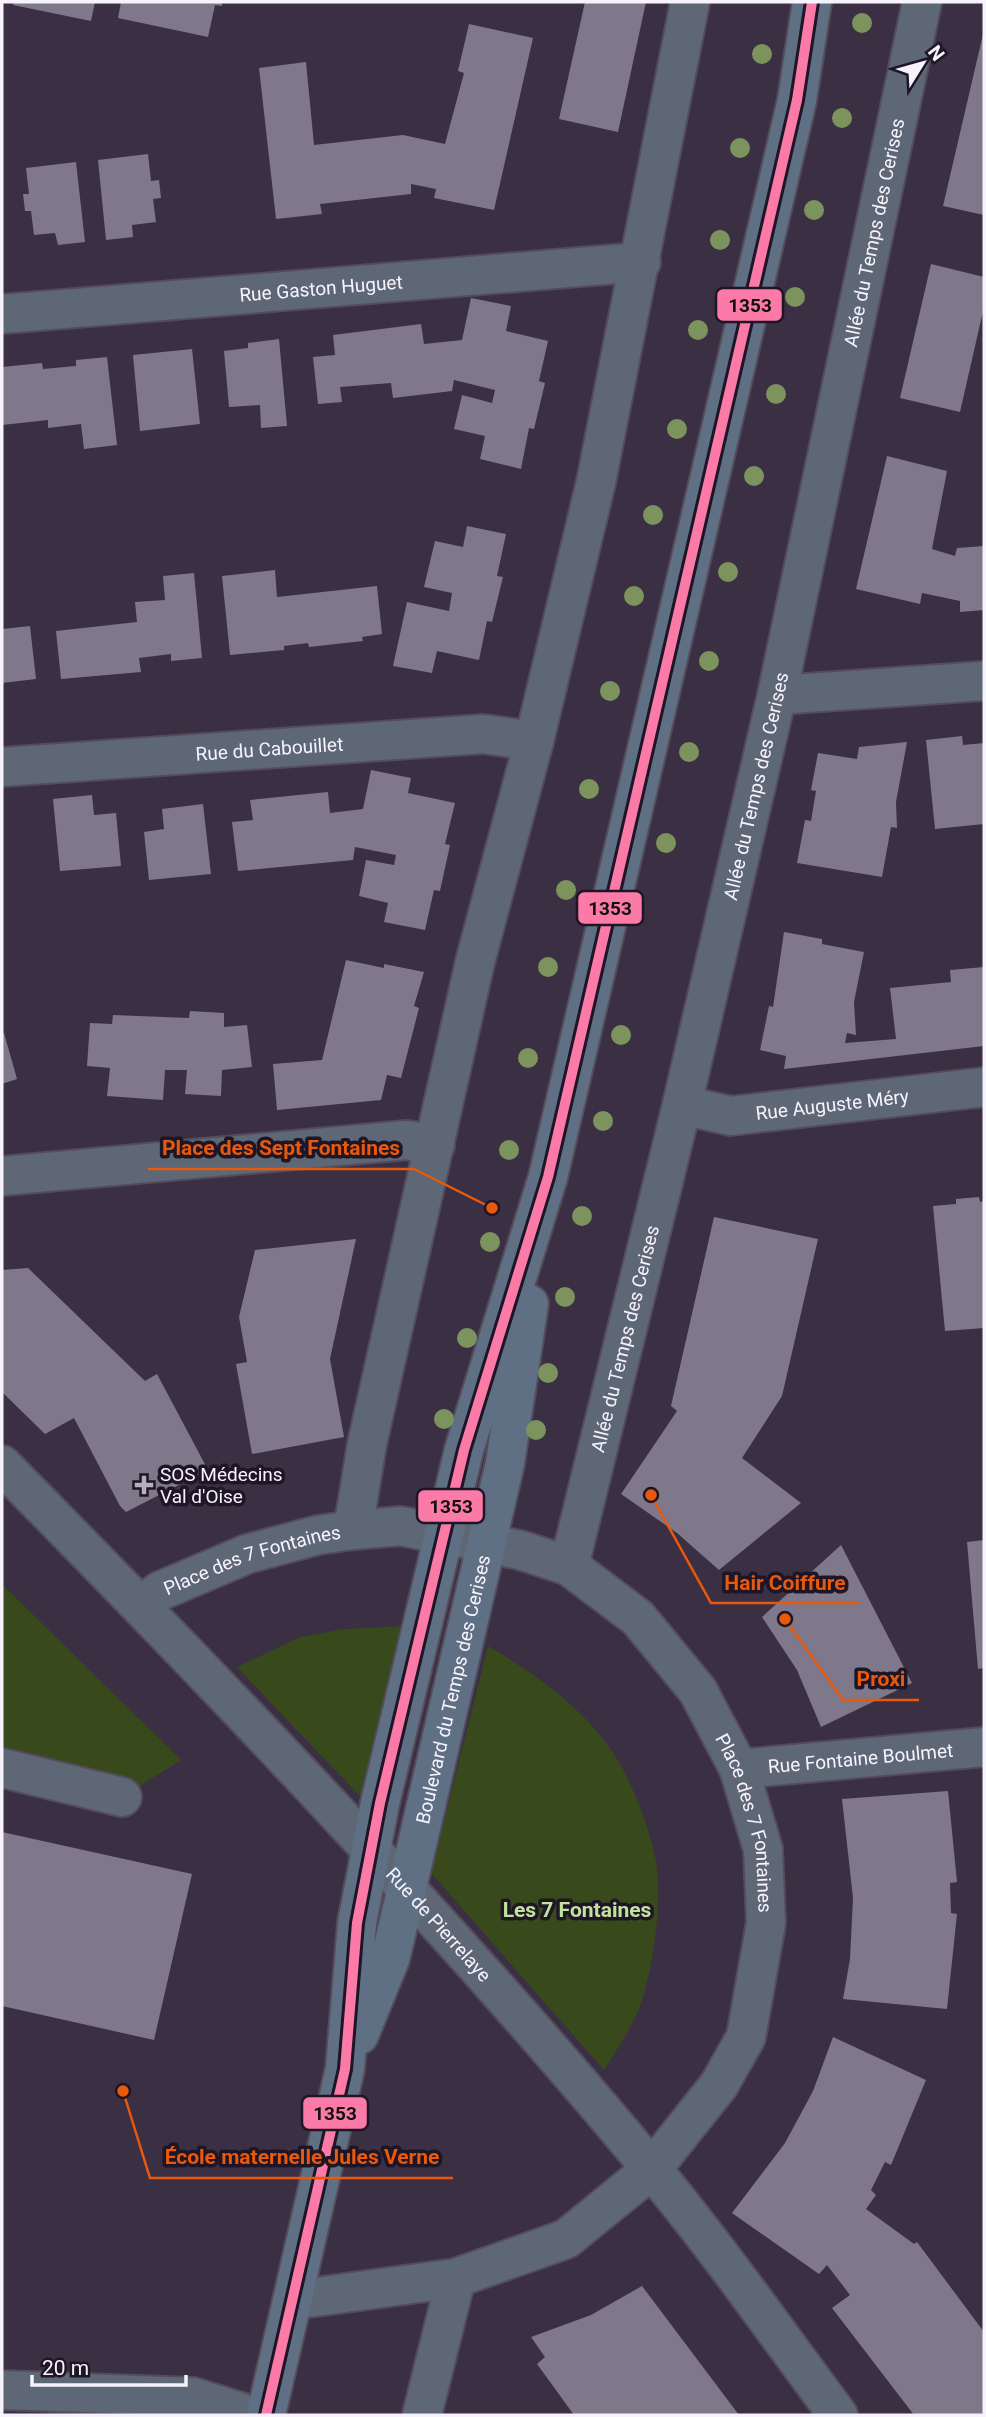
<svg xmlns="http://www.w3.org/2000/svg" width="986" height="2417" font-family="Roboto,sans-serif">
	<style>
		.green { fill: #38491c }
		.building { fill: #7e788a }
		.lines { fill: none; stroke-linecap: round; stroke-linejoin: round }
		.street-casing { stroke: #544c5c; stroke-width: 42 }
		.primary-casing { stroke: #544c5c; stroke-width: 42 }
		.street { stroke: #5d6776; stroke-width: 38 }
		.primary { stroke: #5f7085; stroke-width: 38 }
		.bus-1-casing { stroke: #1e1526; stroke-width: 16 }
		.bus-1 { stroke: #fc7aa7; stroke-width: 10 }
		.tree { fill: #7d935e }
		.poi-dot { fill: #b5aebc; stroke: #1e1526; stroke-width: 2.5 }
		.labels { text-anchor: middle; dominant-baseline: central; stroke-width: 7; stroke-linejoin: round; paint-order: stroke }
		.street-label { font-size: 19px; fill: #f7f3fc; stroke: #1e1526 }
		.poi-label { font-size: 19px; fill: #f7f3fc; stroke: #1e1526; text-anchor: start }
		.neighbourhood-label { font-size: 21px; font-weight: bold; fill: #c1e29b; stroke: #1e1526 }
		.leader { fill: none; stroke: #e8590c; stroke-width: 2.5 }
		.callout-dot { fill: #e8590c; stroke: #1e1526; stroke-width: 2.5 }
		.callout-label { font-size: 21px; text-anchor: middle; font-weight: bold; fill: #e8590c; stroke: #1e1526; stroke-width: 7; stroke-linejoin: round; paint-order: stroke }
		.line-badge { stroke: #1e1526; stroke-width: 2.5 }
		.pale-badge-label { font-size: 19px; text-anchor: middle; font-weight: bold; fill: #111 }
	</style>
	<rect width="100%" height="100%" fill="#3b2f44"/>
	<g class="green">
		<polygon points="2,1584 181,1760 122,1797 2,1768"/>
		<polygon points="409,1626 370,1807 237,1667 300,1637 344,1629"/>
		<path d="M488 1646C535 1674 586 1709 616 1757 634 1787 650 1828 656 1862 663 1904 652 1987 632 2024 624 2040 613 2055 604 2070L431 1873Z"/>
	</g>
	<g class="building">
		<polygon points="14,2 95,2 91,21 13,5"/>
		<polygon points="121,2 222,2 222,6 215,5 208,37 118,18"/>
		<polygon points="585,2 646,2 618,132 559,119"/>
		<polygon points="469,24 533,38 494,210 434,198 436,189 411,184 411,194 320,204 322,214 276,219 259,68 306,62 314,145 403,135 445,144 464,73 458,71"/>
		<polygon points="984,30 984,215 943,206"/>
		<polygon points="148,154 151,181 159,180 161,198 153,199 156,222 132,225 133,237 106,240 98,160"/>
		<polygon points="76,162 85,242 58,245 55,233 34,235 31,211 25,211 23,194 29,194 26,168"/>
		<polygon points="931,264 984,277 984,307 960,412 900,398"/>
		<polygon points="471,298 511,306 506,331 548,341 539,381 545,383 534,429 529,428 521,469 480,459 485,436 454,429 462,395 492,403 495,390 454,380 452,391 393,398 391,383 340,387 342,402 318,404 313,357 335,355 333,335 421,324 424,344 462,340"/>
		<polygon points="279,339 287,426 261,428 260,405 229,407 224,351 248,348 248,343"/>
		<polygon points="192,349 200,424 140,431 133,355"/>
		<polygon points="107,357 117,445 84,449 81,424 48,428 48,420 2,425 2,367 42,363 43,369 76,366 76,360"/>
		<polygon points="887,456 947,471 932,549 955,556 957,548 984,546 984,610 960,612 960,601 922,593 920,604 856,589"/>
		<polygon points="467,526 506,534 497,576 503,577 492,622 487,621 479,660 437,651 432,673 393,666 407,602 449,611 452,593 424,587 435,541 463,547"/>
		<polygon points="275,570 277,597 377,586 382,634 362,637 363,641 309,647 308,643 284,646 284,650 230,655 222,576"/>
		<polygon points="194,573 202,658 171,661 171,654 139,658 141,672 61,679 56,631 137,622 135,602 165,600 163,576"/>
		<polygon points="30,626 36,679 2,683 2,629"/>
		<polygon points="962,736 963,745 984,743 984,824 935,829 926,740"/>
		<polygon points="907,742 896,802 897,828 891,827 882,877 797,863 805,820 811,821 816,791 811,790 818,753 857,759 859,747"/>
		<polygon points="371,770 411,778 408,793 455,803 445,844 450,845 440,891 434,890 425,930 384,922 388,903 359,896 366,860 394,865 396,855 355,847 353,860 238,871 232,822 253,820 250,800 328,792 330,813 363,809"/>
		<polygon points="92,795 94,815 116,813 121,866 60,871 53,799"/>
		<polygon points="203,804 211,874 149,880 144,832 164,829 162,809"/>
		<polygon points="784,932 822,939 822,944 864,952 854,1002 856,1035 847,1033 845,1043 896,1039 890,988 951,982 950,970 984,967 984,1046 784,1069 786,1056 760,1050 769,1006 773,1007"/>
		<polygon points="346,960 384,968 384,964 424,972 414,1006 419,1008 401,1078 387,1075 381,1100 277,1110 273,1064 322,1060"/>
		<polygon points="190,1011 224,1013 224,1027 247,1025 252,1067 222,1070 221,1096 185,1094 187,1070 165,1070 163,1100 107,1096 110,1068 87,1066 90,1023 112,1024 113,1015 189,1018"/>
		<polygon points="4,1033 17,1079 2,1084 2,1034"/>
		<polygon points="979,1197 980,1202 984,1201 984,1328 945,1331 933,1206 956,1204 956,1199"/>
		<polygon points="714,1217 818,1239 782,1396 742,1458 801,1503 719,1570 677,1533 621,1494 677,1411 671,1406"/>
		<polygon points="356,1239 330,1359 344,1437 252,1454 236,1364 247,1362 239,1317 255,1250"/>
		<polygon points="28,1268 145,1381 157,1374 208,1470 126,1512 120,1506 74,1418 45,1434 2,1392 2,1270"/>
		<polygon points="984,1540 984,1668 978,1669 967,1542"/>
		<polygon points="841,1545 912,1683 821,1727 797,1670 762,1617"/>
		<polygon points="948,1791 957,1882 950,1883 951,1913 957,1914 947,2009 843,1999 850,1959 853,1898 842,1799"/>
		<polygon points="2,1832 192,1874 154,2040 2,2006"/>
		<polygon points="833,2037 926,2080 891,2165 885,2162 871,2190 876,2195 866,2209 914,2244 917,2242 984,2332 984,2415 914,2415 832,2308 850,2295 827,2265 819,2274 732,2213 785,2143 813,2091"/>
		<polygon points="642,2286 739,2415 574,2415 537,2364 545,2357 531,2337 591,2315"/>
	</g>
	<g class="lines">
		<defs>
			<g id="street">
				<path id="s1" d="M2 314 641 262"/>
				<polyline points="777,695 984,681"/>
				<path id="s2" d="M2 767 483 734 534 741"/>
				<path id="s3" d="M682 1105 731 1116 984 1087"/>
				<polyline points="2,1176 407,1140 435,1145"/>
				<path id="s4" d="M2 1465C225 1691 446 1922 650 2167 716 2246 776 2332 838 2415"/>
				<polyline points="353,1530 367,1444 475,962 534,741 596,482 690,2"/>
				<path id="s5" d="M569 1566 682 1105 777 695 922 2"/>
				<path id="s6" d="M141 1606 160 1591 247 1554 318 1535 353 1530 401 1526 520 1550 569 1566 638 1618 698 1691 739 1769 763 1849 766 1923 746 2037 719 2085 652 2169 566 2239 456 2278 293 2300"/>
				<polyline points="2,1768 122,1797"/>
				<path id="s7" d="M739 1769 984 1747"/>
				<polyline points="2,2390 193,2397 250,2415"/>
				<polyline points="422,2415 456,2278"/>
			</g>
			<g id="primary">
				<path id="s8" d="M359 2035 390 1959 407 1888 505 1463 529 1304"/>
				<polyline points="266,2415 345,2069 357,1923 380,1803 464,1450 548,1177 797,100 812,2"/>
			</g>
		</defs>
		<use href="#street" class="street-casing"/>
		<use href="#primary" class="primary-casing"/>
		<use href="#street" class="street"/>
		<use href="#primary" class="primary"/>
		<defs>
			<polyline id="bus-1" points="266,2415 345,2069 357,1923 380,1803 464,1450 548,1177 797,100 812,2"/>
		</defs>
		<use href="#bus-1" class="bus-1-casing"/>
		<use href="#bus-1" class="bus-1"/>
	</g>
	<g class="tree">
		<circle cx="862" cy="23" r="10"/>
		<circle cx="762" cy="54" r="10"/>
		<circle cx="842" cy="118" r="10"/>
		<circle cx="740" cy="148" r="10"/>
		<circle cx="814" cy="210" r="10"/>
		<circle cx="720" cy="240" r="10"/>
		<circle cx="795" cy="297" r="10"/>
		<circle cx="698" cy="330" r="10"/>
		<circle cx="776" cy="394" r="10"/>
		<circle cx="677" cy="429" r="10"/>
		<circle cx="754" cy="476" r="10"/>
		<circle cx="653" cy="515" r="10"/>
		<circle cx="728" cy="572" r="10"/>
		<circle cx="634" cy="596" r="10"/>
		<circle cx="709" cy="661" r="10"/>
		<circle cx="610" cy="691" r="10"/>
		<circle cx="689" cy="752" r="10"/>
		<circle cx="589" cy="789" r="10"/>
		<circle cx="666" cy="843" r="10"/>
		<circle cx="566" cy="890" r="10"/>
		<circle cx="548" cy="967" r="10"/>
		<circle cx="621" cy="1035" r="10"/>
		<circle cx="528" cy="1058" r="10"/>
		<circle cx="603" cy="1121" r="10"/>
		<circle cx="509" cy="1150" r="10"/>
		<circle cx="582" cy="1216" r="10"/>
		<circle cx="490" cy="1242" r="10"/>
		<circle cx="565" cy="1297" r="10"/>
		<circle cx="467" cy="1338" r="10"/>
		<circle cx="548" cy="1373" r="10"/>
		<circle cx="444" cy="1419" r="10"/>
		<circle cx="536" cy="1430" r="10"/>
	</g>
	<path class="poi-dot" d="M140.5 1474.5h7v7h7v7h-7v7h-7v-7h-7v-7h7z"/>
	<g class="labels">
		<g class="street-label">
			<text stroke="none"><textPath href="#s5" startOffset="1368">Allée du Temps des Cerises</textPath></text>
			<text stroke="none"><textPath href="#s1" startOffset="320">Rue Gaston Huguet</textPath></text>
			<text stroke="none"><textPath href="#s2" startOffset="268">Rue du Cabouillet</textPath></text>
			<text stroke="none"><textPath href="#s5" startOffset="802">Allée du Temps des Cerises</textPath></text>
			<text stroke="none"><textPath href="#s3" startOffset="152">Rue Auguste Méry</textPath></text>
			<text stroke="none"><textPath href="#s5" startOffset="234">Allée du Temps des Cerises</textPath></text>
			<text stroke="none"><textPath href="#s6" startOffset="122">Place des 7 Fontaines</textPath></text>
			<text stroke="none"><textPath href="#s8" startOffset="359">Boulevard du Temps des Cerises</textPath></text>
			<text stroke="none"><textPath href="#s7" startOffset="122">Rue Fontaine Boulmet</textPath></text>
			<text stroke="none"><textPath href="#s6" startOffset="772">Place des 7 Fontaines</textPath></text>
			<text stroke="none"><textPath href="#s4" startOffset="634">Rue de Pierrelaye</textPath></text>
		</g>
		<g class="poi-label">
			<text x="160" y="1474">SOS Médecins<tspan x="160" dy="22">Val d'Oise</tspan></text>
		</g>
		<g class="neighbourhood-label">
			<text x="577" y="1910">Les 7 Fontaines</text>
		</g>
	</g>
	<path class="leader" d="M492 1208L414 1169H148M651 1495L711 1603H860M785 1619L843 1700H919M123 2091L150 2178H453"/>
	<g class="callout-dot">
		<circle cx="492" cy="1208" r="7"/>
		<circle cx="651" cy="1495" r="7"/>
		<circle cx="785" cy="1619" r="7"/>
		<circle cx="123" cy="2091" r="7"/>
	</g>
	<g class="callout-label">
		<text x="281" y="1155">Place des Sept Fontaines</text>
		<text x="785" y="1590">Hair Coiffure</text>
		<text x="881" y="1686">Proxi</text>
		<text x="302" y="2164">École maternelle Jules Verne</text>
	</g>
	<g class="line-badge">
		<rect x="716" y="288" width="67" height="34" rx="7" fill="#fc7aa7"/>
		<rect x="577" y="891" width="66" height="34" rx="7" fill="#fc7aa7"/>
		<rect x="417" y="1489" width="67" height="34" rx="7" fill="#fc7aa7"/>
		<rect x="302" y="2096" width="66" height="34" rx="7" fill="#fc7aa7"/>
	</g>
	<g class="pale-badge-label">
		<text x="750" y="312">1353</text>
		<text x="610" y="915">1353</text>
		<text x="451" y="1513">1353</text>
		<text x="335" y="2120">1353</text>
	</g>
	<rect width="986" height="2417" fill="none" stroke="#f7f3fc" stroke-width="7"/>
	<g transform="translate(923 63) rotate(53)" stroke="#1e1526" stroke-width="5" paint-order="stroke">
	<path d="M0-5L12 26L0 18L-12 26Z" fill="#f7f3fc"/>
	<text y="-10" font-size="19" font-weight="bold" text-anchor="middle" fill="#f7f3fc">N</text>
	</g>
	<path d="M32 2375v10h154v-10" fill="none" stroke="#f7f3fc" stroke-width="3.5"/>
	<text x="42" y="2375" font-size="21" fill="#f7f3fc" stroke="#1e1526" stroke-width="5" paint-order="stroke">20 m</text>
</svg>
